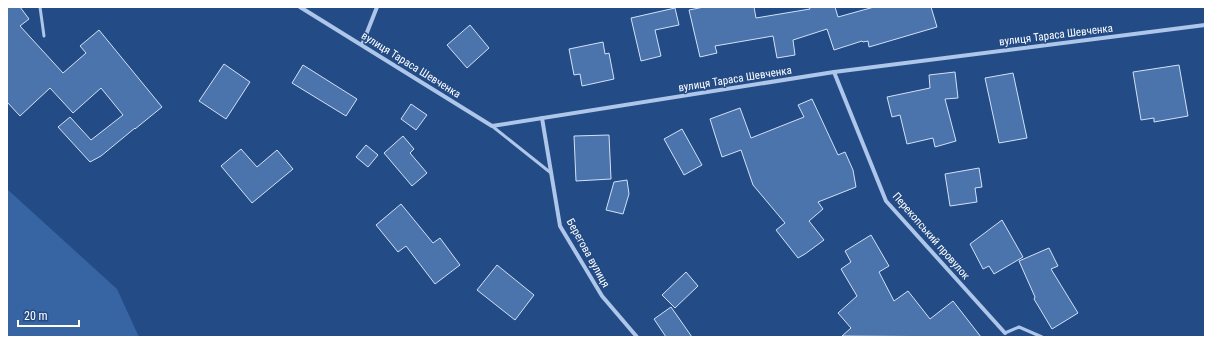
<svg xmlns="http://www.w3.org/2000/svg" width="1212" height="344" font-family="'Roboto Condensed',sans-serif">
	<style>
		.green { fill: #3764a2 }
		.building { fill: #4b74ad; stroke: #d1e1f7 }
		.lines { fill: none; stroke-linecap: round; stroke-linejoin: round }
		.service { stroke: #adc6e9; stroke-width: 3 }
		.minor { stroke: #adc6e9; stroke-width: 4 }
		.labels { text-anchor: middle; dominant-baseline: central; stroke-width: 3; stroke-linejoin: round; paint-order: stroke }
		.street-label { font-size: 11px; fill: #fff; stroke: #234b85 }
	</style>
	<rect width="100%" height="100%" fill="#234b85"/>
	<polygon class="green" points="7,189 117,289 139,337 7,337"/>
	<g class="building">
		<polygon points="7,7 20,7 29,19 20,26 63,73 86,53 80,46 99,30 162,107 135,129 135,128 101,156 90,162 58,127 70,117 91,140 123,115 101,88 73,113 50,88 20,116 7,102"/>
		<polygon points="704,7 754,7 756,18 810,9 809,7 835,7 838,17 874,7 931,7 937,27 869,47 868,41 863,42 862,41 834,50 827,29 793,40 795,55 777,58 773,36 715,46 717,53 700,57 689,10"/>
		<polygon points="675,8 679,25 655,30 661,56 641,61 631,18"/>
		<polygon points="470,25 489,48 467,68 447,45"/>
		<polygon points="603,42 605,54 609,53 614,79 582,86 580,74 574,75 569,49"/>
		<polygon points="224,64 250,82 226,119 199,101"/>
		<polygon points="303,65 357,99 346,116 292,83"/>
		<polygon points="1179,65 1188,116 1154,122 1154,118 1141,120 1133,72"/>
		<polygon points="955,72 958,98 945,99 956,141 935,147 933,138 907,144 900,115 892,117 887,97 930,88 929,75"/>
		<polygon points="1013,73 1027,138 999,143 985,78"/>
		<polygon points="812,99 838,155 845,152 853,170 856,187 818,202 823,209 809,221 824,240 805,254 798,258 776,230 785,223 753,185 741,150 722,157 710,119 740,108 751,138 804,117 798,105"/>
		<polygon points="411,104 427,115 416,130 401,119"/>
		<polygon points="682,129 702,165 684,175 664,139"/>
		<polygon points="609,135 611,179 576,181 574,136"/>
		<polygon points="403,136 414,149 410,153 427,173 412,186 384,153"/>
		<polygon points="366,145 378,155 368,167 356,157"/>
		<polygon points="241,149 257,167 277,150 293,169 252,203 221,166"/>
		<polygon points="979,168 982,187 975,188 977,202 950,206 945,174"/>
		<polygon points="627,180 629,194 623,214 606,210 614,182"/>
		<polygon points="401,204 433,243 440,238 460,265 435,284 406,246 398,252 376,225"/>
		<polygon points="1002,220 1023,257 994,274 989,266 983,269 970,244"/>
		<polygon points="871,235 889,266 879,272 894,301 908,291 930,319 953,301 981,337 842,336 851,328 838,313 857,296 841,269 851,262 845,251"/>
		<polygon points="1049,248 1058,266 1051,269 1078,313 1052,329 1034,299 1035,297 1019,261"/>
		<polygon points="497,265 534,295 515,320 477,290"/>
		<polygon points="686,272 698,286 675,308 662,295"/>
		<polygon points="671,307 692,337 666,337 654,319"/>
	</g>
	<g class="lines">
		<g class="service">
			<polyline points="40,7 44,36"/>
			<polyline points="492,126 551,173"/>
			<polyline points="1005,333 1019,327 1042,337"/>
		</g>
		<g class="minor">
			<polyline points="300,7 492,126 834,72 1205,25"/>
			<polyline points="362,45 377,7"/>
			<polyline points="834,72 886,201 1005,333"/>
			<polyline points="542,118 560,226 602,296 637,337"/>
		</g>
	</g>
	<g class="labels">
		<g class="street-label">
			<text transform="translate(1056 35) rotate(-7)">вулиця Тараса Шевченка</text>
			<text transform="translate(411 65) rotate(32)">вулиця Тараса Шевченка</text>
			<text transform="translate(735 79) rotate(-9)">вулиця Тараса Шевченка</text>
			<text transform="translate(931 236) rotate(49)">Перекопський провулок</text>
			<text transform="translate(588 253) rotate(61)">Берегова вулиця</text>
		</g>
	</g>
	<rect width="1212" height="344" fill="none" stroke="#ffffff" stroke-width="16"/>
	<path d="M18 320v6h61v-6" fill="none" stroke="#ffffff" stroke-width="2"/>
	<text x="24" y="320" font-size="12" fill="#ffffff" stroke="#234b85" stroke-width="3" paint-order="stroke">20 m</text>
</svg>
